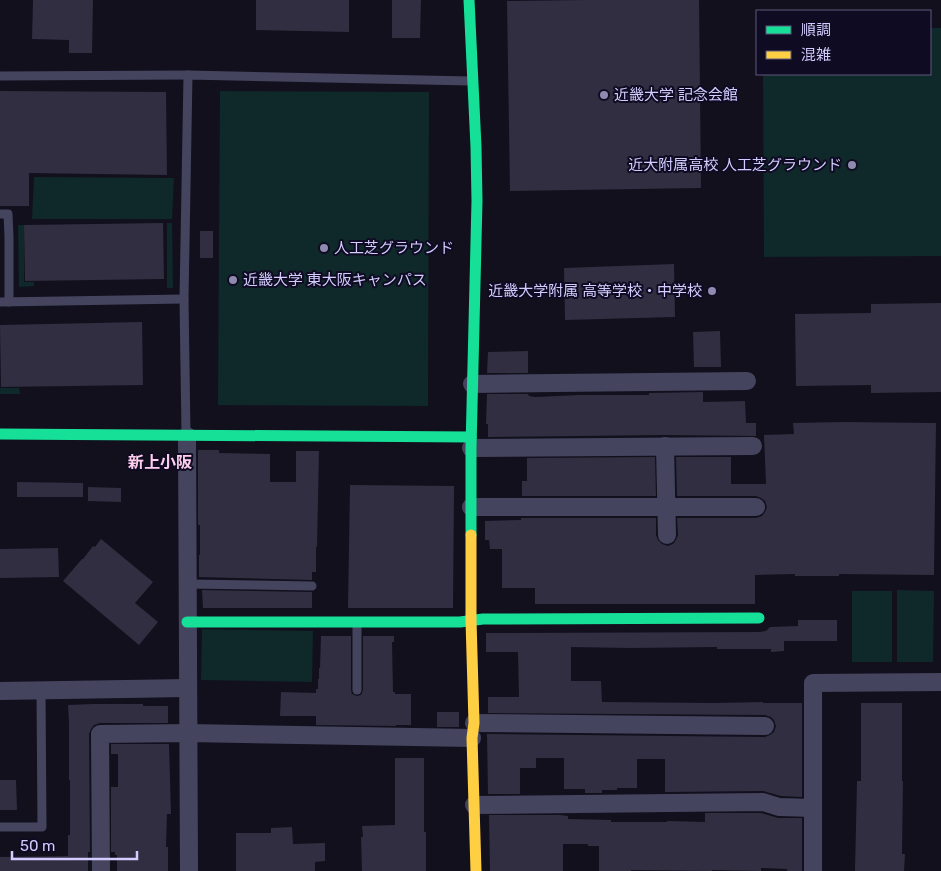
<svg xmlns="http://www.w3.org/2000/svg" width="941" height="871" font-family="Rubik,'Noto Sans JP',sans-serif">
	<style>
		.green { fill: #0f282a }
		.building { fill: #302e40 }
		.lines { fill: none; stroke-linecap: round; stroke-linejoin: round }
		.lane { stroke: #45445e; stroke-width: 9 }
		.street { stroke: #45445e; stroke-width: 18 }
		.fast { stroke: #16e098; stroke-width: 11 }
		.slow { stroke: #ffcf43; stroke-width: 11 }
		.poi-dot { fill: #8f8ab0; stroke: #0f0b22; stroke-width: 2 }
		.labels { text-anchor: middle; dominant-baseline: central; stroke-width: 4; stroke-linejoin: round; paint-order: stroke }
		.poi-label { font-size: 15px; fill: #d2ccff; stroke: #0f0b22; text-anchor: start }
		.neighbourhood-label { font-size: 16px; font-weight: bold; fill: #ffceed; stroke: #0f0b22 }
	</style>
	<rect width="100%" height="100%" fill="#12101d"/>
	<g class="green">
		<polygon points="930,28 941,28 941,256 764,257 763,74 930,74"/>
		<polygon points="220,91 429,92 428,406 218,405"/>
		<polygon points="34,177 174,178 172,219 32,219"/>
		<polygon points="167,223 172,223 173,288 167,288"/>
		<polygon points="18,225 24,225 24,282 34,282 34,286 19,287"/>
		<polygon points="0,388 19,388 20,394 0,394"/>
		<polygon points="897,590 934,591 933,662 897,662"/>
		<rect x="852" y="591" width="40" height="71"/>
		<polygon points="202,629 313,631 312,682 201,680"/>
	</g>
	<g class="building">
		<polygon points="33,0 93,0 92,53 69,53 69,40 32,39"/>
		<polygon points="256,0 349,0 349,32 256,30"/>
		<polygon points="392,0 421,0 420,38 392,38"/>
		<polygon points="587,0 699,0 701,188 510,191 507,1"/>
		<polygon points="0,91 166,92 167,175 29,173 29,206 0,206"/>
		<polygon points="163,223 164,279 25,281 24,225"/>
		<rect x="200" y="231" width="13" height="27"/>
		<polygon points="674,264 675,317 565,320 564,268"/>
		<polygon points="941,303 941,392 871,393 871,385 796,386 795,314 871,313 871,304"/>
		<polygon points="142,322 143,385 1,387 0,325"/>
		<polygon points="720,331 721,367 694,367 693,332"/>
		<polygon points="528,351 528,373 487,373 488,352"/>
		<polygon points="703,392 703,402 745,401 746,423 756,423 756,436 665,435 488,437 488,424 486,424 487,394 528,394 529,396 535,397 579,395 649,395 649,393"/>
		<polygon points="842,422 936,423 934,575 839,574 839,576 795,576 795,574 755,575 755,604 535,604 535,588 502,588 502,549 490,549 489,540 485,540 485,521 521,520 521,518 656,518 656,535 658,540 662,544 668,546 673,544 676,540 678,535 677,518 756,518 762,516 765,512 767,507 765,501 761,498 756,496 677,496 676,457 731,457 731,484 766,484 764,435 794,434 793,423"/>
		<polygon points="198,450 219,450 219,453 270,454 270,482 296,482 296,451 319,451 317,547 316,547 316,572 312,572 312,580 199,577 199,555 200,555 200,525 198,525"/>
		<polygon points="655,457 656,496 522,496 522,481 527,481 527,458"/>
		<polygon points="17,482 83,483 83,497 17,497"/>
		<polygon points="350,485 454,486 453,608 348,608"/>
		<polygon points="88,487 121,488 121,502 88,501"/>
		<polygon points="101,539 153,582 135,603 158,622 139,645 63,581 82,559 83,559 93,546 95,547"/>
		<polygon points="58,548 59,577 0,578 0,549"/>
		<polygon points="202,590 312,592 312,608 203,608"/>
		<polygon points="798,620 837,620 837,641 784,641 784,651 771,652 771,649 717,649 717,647 630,648 571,647 571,681 601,681 602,702 715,703 763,702 763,703 802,703 802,797 781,796 763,791 665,792 665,759 637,759 637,788 617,788 617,790 602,790 602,793 585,793 585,789 564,789 564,758 536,758 536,768 520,768 520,794 488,794 487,734 765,737 770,735 774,732 776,726 774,720 771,717 765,715 488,713 488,697 519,697 518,652 486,652 486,633 759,632 766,631 770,627 798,626"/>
		<polygon points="321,636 351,636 351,690 352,694 357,696 361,695 363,690 363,636 394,636 394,642 392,642 393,692 395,692 395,694 411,694 411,725 396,725 396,726 316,725 316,716 280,716 281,692 316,693 316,689 318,689 318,679 319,679 319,668 320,668"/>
		<polygon points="861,703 902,703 902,781 903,781 902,854 905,854 904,871 855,871 857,781 861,781"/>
		<polygon points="93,704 143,704 143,706 168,706 168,723 100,723 94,725 91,729 89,734 90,852 88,852 88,871 0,871 0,857 68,856 68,835 70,835 70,780 69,780 69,723 68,705"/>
		<rect x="437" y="712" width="22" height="15"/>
		<polygon points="111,744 169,744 171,814 167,814 166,847 168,847 168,871 117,871 117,855 115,855 115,852 111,852 111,787 118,787 118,754 111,754"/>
		<polygon points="395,758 424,758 424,832 426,832 426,871 362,871 361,837 363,837 362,826 395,825"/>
		<polygon points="0,780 16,780 17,810 0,810"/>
		<polygon points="705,813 761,813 778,818 802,818 802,871 787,871 787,869 761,868 761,871 712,870 712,871 631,870 631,871 599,871 599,846 588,846 588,844 563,844 563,871 490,871 489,815 560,815 568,816 568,819 611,820 611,822 667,822 667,821 705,822"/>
		<polygon points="292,827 293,844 325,843 325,861 315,862 315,871 236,871 236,833 271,833 271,828"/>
	</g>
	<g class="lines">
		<g class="lane">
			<polyline points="0,76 188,75"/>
			<polyline points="0,214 8,214 9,237 9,302"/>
			<polyline points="0,302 184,299"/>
			<polyline points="186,434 184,299 188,75 471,81"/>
			<polyline points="187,584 312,586"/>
			<polyline points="357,622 357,690"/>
			<polyline points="0,827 42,827 41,691"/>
		</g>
		<g class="street">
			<polyline points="472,384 747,381"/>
			<polyline points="187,436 189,871"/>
			<polyline points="665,446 667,535"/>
			<polyline points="471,448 753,446"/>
			<polyline points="471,507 756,507"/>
			<polyline points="0,691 188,688"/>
			<polyline points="474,723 765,726"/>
			<polyline points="474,805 763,802 779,807 813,808"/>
			<polyline points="101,871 100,734 189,733 472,738"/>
			<polyline points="813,871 813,683 941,682"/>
		</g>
		<g class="fast">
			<polyline points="469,0 476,147 477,201 471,448 471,535"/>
			<polyline points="0,434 471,437"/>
			<polyline points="187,622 460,622 483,619 759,618"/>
		</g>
		<polyline class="slow" points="471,535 471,620 474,723 472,738 476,871"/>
	</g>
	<g class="poi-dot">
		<circle cx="604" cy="95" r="5"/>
		<circle cx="852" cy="165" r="5"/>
		<circle cx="324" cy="248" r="5"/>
		<circle cx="233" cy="280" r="5"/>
		<circle cx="712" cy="291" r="5"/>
	</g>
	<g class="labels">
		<g class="poi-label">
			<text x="614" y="95">近畿大学 記念会館</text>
			<text x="842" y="165" text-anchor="end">近大附属高校 人工芝グラウンド</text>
			<text x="334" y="248">人工芝グラウンド</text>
			<text x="243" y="280">近畿大学 東大阪キャンパス</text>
			<text x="702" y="291" text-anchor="end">近畿大学附属 高等学校・中学校</text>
		</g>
		<g class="neighbourhood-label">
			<text x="160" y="462">新上小阪</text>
		</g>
	</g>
	<rect x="756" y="10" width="175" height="65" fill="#0f0b22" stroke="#5d587a"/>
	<rect x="766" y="26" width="25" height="8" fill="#16e098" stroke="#5d587a"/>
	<text x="801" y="35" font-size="15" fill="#d2ccff">順調</text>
	<rect x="766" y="51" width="25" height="8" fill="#ffcf43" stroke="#5d587a"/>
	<text x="801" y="60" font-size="15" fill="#d2ccff">混雑</text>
	<path d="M12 851v8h125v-8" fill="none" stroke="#d2ccff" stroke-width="2.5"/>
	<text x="20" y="851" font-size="15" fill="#d2ccff" stroke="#0f0b22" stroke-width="4" paint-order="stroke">50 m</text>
</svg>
